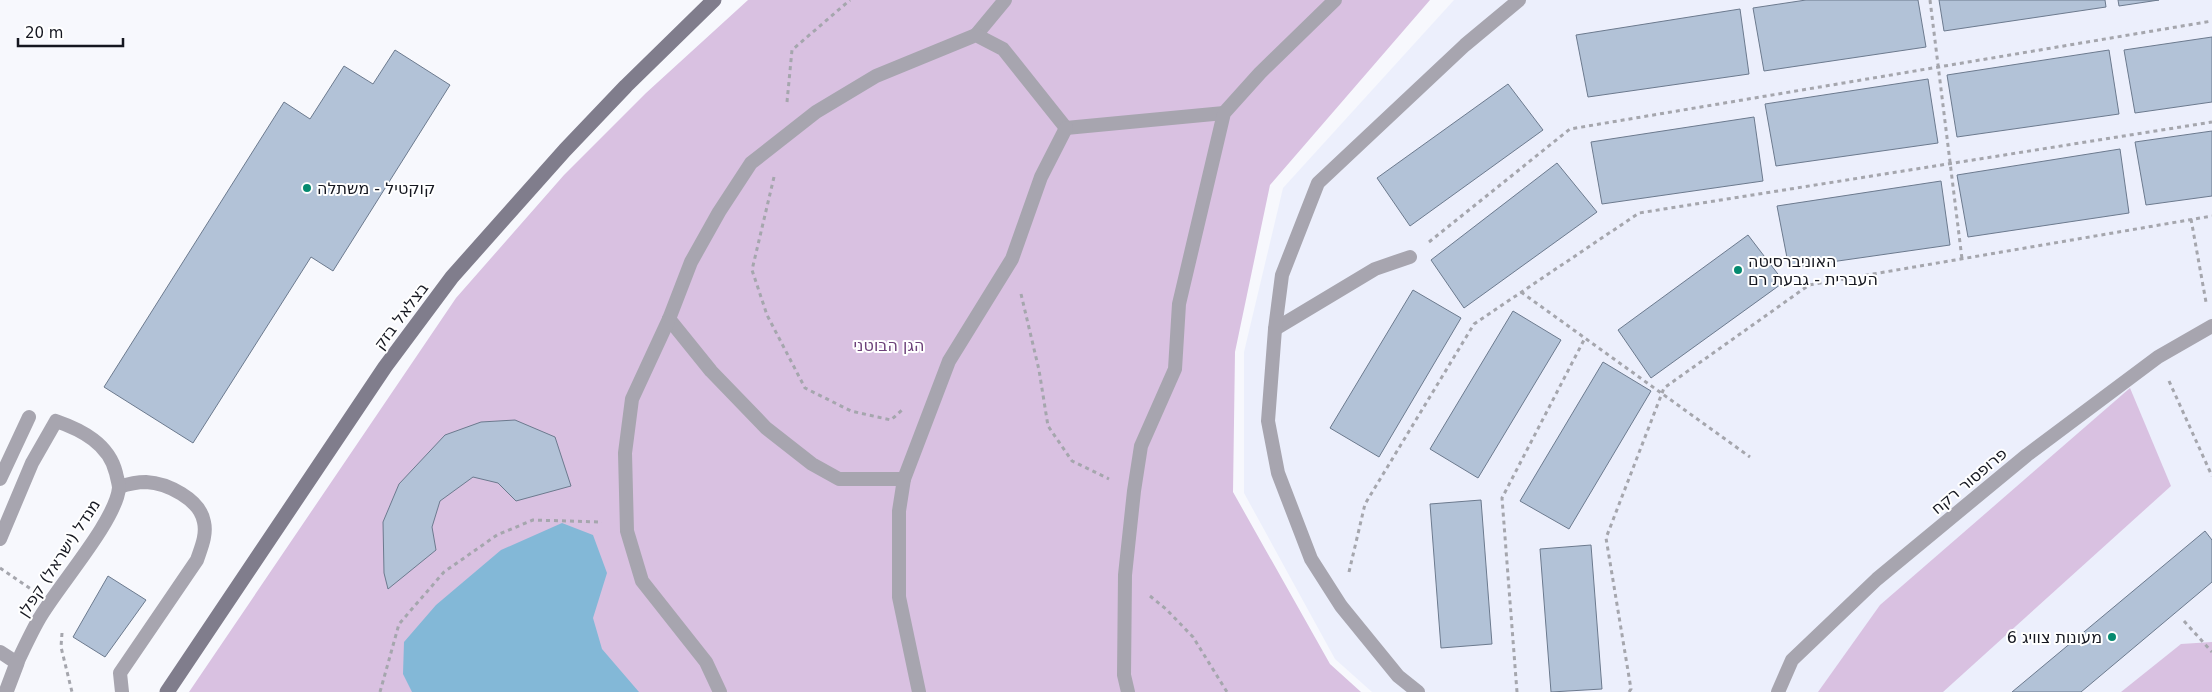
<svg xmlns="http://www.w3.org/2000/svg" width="2212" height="692" font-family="'DejaVu Sans','Noto Sans Hebrew',sans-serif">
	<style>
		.built { fill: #eceffc }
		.green { fill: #d9c1e1 }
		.water { fill: #83b8d7 }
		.building { fill: #b2c2d7; stroke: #6c7a8e }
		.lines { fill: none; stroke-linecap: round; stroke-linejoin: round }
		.path { stroke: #a5a6ad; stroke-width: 3; stroke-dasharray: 4 4; stroke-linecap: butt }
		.lane { stroke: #a7a5af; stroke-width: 14 }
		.street { stroke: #a7a5af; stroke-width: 15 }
		.secondary { stroke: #807d8c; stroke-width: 15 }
		.poi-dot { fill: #058a70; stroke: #fff; stroke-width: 2 }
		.labels { text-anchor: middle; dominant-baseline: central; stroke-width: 4; stroke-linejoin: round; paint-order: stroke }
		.poi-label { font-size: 16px; fill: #151720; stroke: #fff; text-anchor: start }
		.street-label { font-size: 16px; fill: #151720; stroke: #fff }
		.park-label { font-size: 16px; fill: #6c4179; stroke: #fff }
	</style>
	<rect width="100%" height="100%" fill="#f7f8fd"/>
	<polygon class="built" points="1454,0 2212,0 2212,692 1372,692 1335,659 1244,493 1244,352 1283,188"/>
	<g class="green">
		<polygon points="748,0 1430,0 1270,185 1235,352 1233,492 1330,664 1361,692 189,692 456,298 564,175 646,93"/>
		<polygon points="2130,388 2171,486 1943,692 1818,692 1880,605"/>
		<polygon points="2212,642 2212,692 2121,692 2181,644"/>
	</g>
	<polygon class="water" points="562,523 593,535 607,573 593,618 602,649 639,692 412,692 403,674 404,642 436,605 501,550"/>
	<g class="building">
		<polygon points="1806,0 1918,0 1926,47 1764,71 1753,8"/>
		<polygon points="1939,0 2105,0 2106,7 1944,31"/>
		<polygon points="2118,0 2159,0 2119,6"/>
		<polygon points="1740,9 1749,74 1588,97 1576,35"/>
		<polygon points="2212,37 2212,102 2135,113 2124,50"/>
		<polygon points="395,50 450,85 333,271 311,257 193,443 104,387 284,102 310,119 344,66 373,84"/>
		<polygon points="2109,50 2119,114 1957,137 1947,75"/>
		<polygon points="1928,79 1938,143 1776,166 1765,104"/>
		<polygon points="1508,84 1543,130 1410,226 1377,178"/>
		<polygon points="1754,117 1763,181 1602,204 1591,142"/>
		<polygon points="2212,131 2212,196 2146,205 2135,142"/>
		<polygon points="2120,149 2129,213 1968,237 1957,175"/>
		<polygon points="1557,163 1597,212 1464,308 1431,260"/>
		<polygon points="1941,181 1950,245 1789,268 1777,206"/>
		<polygon points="1748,235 1784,282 1651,378 1618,330"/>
		<polygon points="1413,290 1461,318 1379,457 1330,428"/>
		<polygon points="1513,311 1561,340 1478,478 1430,449"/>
		<polygon points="1603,362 1651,391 1569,529 1520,501"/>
		<polygon points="515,420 555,437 571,486 516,501 498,483 473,477 440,501 432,527 436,550 388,589 384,573 383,522 399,484 445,435 481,422"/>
		<polygon points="1481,500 1492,644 1441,648 1430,504"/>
		<polygon points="2205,531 2212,540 2212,582 2081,692 2012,692"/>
		<polygon points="1591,545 1602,689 1551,692 1540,549"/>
		<polygon points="108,576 146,600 105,657 73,637"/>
	</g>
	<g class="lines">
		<g class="path">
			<polyline points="1930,0 1962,259"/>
			<polyline points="787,102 792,50 850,0"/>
			<polyline points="774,177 752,270 767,315 805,388 851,411 891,420 902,410"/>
			<polyline points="2191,219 2206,302"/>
			<polyline points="1429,242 1570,129 2212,21"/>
			<polyline points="1521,292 1750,457"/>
			<polyline points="1021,294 1039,370 1048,426 1072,461 1109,479"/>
			<polyline points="2169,381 2212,476"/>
			<polyline points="0,568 31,589"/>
			<polyline points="1349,572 1365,504 1474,324 1639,213 2212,122"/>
			<polyline points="1150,596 1166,609 1193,637 1227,692"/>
			<polyline points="2184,621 2212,652"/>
			<polyline points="62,633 61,647 72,692"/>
			<polyline points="380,692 399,624 444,572 497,535 533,520 602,522"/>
			<polyline points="1517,692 1502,498 1585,338"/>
			<polyline points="1629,692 1631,689 1606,538 1664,388 1809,285 2212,216"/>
		</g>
		<g class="lane">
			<polyline points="976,35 1005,0"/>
			<polyline points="1066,128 1224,113"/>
			<polyline points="669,319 711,371 766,428 812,464 839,479 904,479"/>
			<polyline points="1275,329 1375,269 1410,257"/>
			<polyline points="0,479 29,417"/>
			<path d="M119 487C128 484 136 482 146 482 167 483 200 499 204 522 207 535 201 548 197 560L120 673 122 692"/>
			<path d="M0 539 32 463 56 421C82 430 109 444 116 473 117 478 119 484 119 488 116 521 57 587 39 619 31 633 24 648 17 663L0 652"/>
			<polyline points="720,692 706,662 642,581 627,531 625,453 632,399 669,319 691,262 719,212 751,163 816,112 876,76 976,35 1003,49 1066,128"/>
			<polyline points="919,692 899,597 899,511 904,479 949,361 1012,259 1041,177 1066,128"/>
			<polyline points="1128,692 1124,675 1125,575 1134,491 1141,446 1175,369 1179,304 1224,113 1260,73 1335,0"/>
			<polyline points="1418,692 1398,676 1341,606 1311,559 1278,473 1268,421 1275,329 1282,275 1318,183 1465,45 1519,0"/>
			<polyline points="1778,692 1792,660 1877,579 2027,455 2158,357 2212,326"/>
		</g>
		<polyline class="street" points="6,692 17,663"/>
		<polyline class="secondary" points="167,692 385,367 452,277 565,150 626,86 714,0"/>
	</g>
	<g class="poi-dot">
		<circle cx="307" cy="188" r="5"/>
		<circle cx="1738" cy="270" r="5"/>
		<circle cx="2112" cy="637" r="5"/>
	</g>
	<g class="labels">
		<g class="poi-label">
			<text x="317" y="188">קוקטיל - משתלה</text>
			<text x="1748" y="261">האוניברסיטה<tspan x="1748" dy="18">העברית - גבעת רם</tspan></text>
			<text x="2102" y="637" text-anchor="end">מעונות צוויג 6</text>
		</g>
		<g class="street-label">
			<text transform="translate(401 316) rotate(-53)">בצלאל בזק</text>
			<text transform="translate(1969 481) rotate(-40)">פרופסור רקח</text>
			<text transform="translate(59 558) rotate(-57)">מנדל (ישראל) קפלן</text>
		</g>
		<g class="park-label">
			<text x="889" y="345">הגן הבוטני</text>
		</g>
	</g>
	<path d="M18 38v8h105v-8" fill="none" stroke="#151720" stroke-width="2.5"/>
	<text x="25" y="38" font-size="15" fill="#151720" stroke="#ffffff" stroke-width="4" paint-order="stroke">20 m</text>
</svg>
